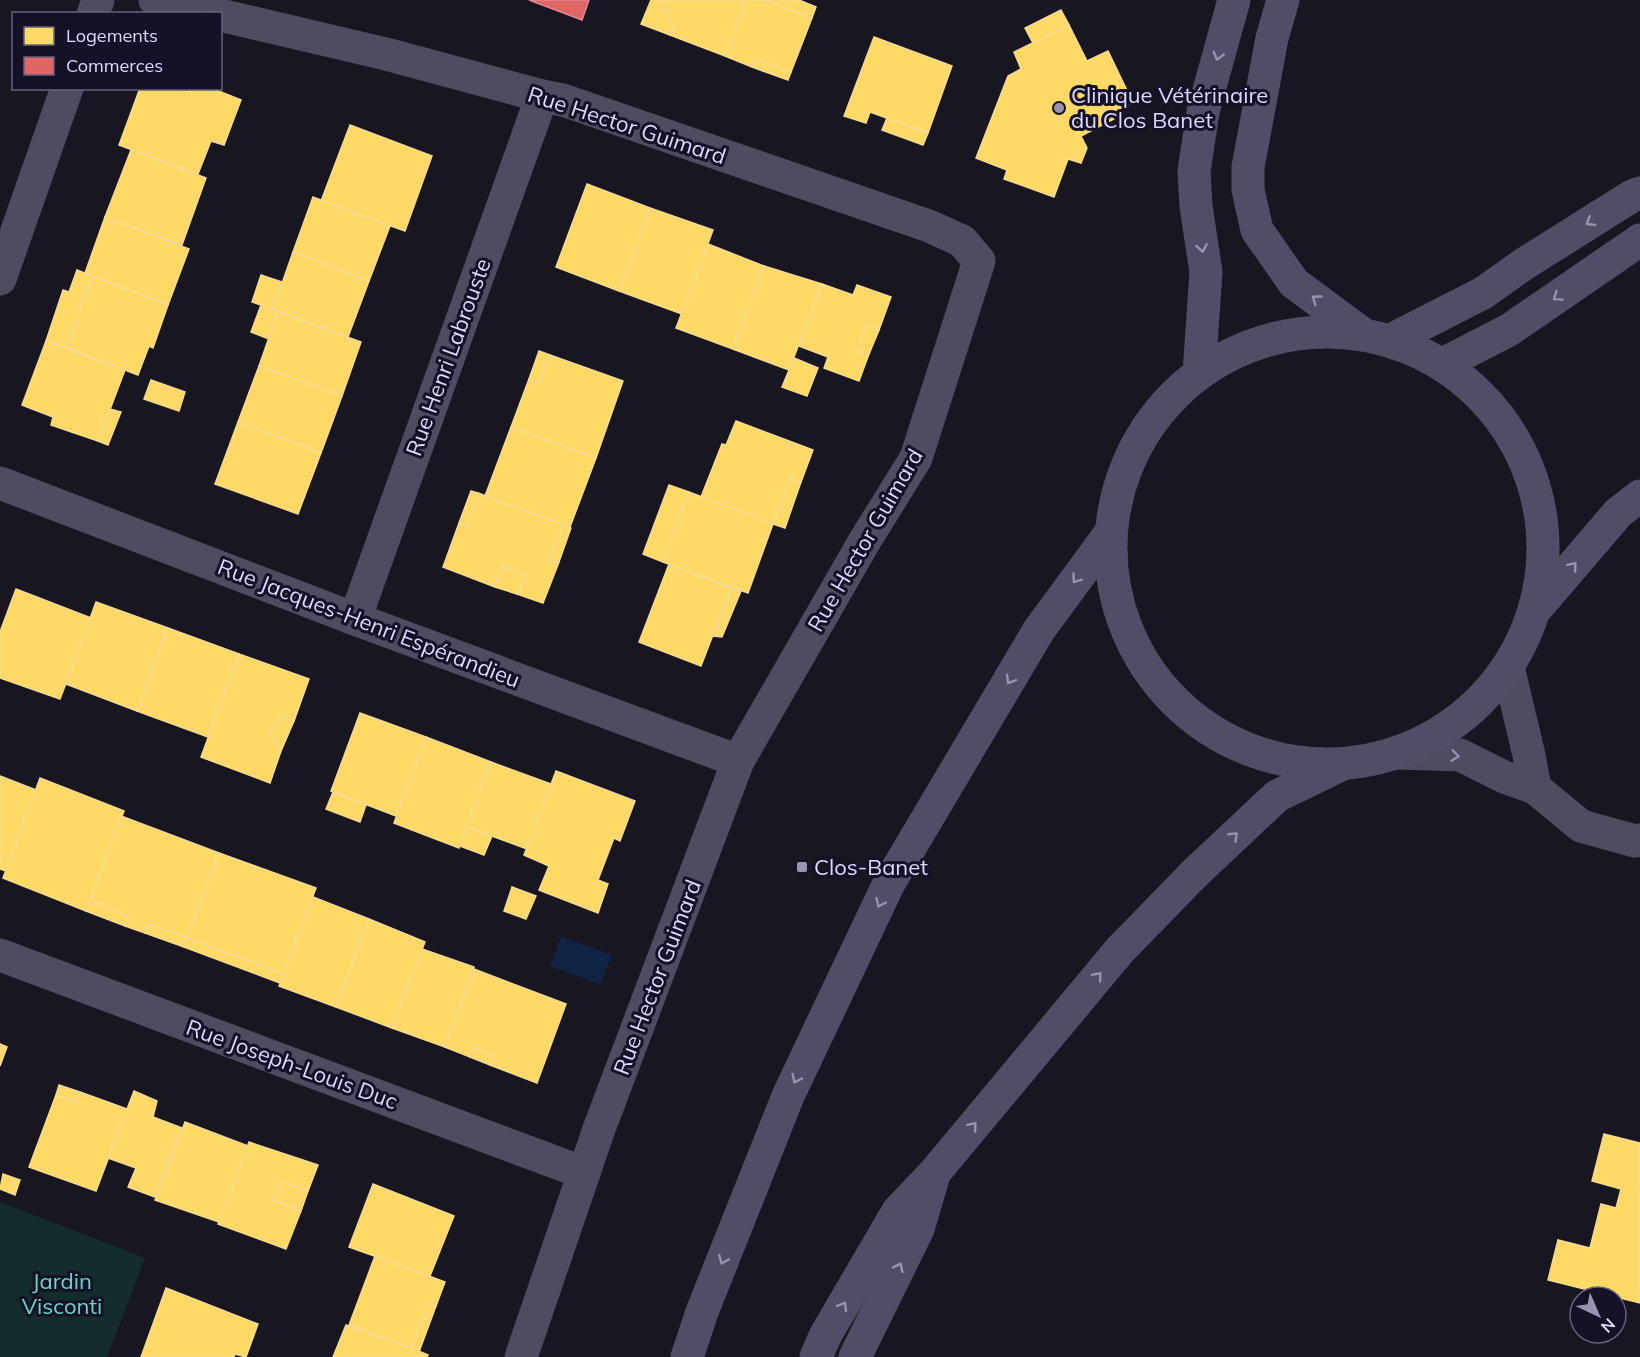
<svg xmlns="http://www.w3.org/2000/svg" width="1640" height="1357" font-family="Mulish,sans-serif">
	<style>
		.green { fill: #152c2d }
		.water { fill: #122445 }
		.homes { fill: #ffd966; stroke: #f5d993; stroke-width: 1.5 }
		.shops { fill: #e06666; stroke: #df8893; stroke-width: 1.5 }
		.lines { fill: none; stroke-linecap: round; stroke-linejoin: round }
		.street { stroke: #4d4c61; stroke-width: 33 }
		.secondary { stroke: #504e67; stroke-width: 33 }
		.oneway { stroke: #9693b2 }
		.oneway2 { stroke: #9592af }
		.poi-dot { fill: #9894b0; stroke: #151126; stroke-width: 2 }
		.labels { text-anchor: middle; dominant-baseline: central; stroke-width: 6; stroke-linejoin: round; paint-order: stroke }
		.poi-label { font-size: 22px; fill: #ddd8fd; stroke: #151126; text-anchor: start }
		.street-label { font-size: 22px; fill: #ddd8fd; stroke: #151126 }
		.park-label { font-size: 22px; fill: #67d9bf; stroke: #151126 }
	</style>
	<rect width="100%" height="100%" fill="#181621"/>
	<polygon class="green" points="0,1202 145,1258 107,1357 0,1357"/>
	<polygon class="water" points="561,937 612,955 600,984 550,966"/>
	<g class="homes">
		<polygon points="651,0 661,0 673,27 670,35 641,24"/>
		<polygon points="661,0 746,0 725,56 670,35 673,27"/>
		<polygon points="746,0 765,0 812,18 791,72 755,58 752,67 725,56"/>
		<polygon points="765,0 799,0 816,7 812,18"/>
		<polygon points="1061,10 1069,25 1033,43 1025,28"/>
		<polygon points="1069,25 1087,61 1108,51 1133,103 1111,113 1114,119 1081,136 1087,148 1081,163 1068,159 1054,197 1004,179 1007,170 976,158 1008,76 1021,69 1014,52"/>
		<polygon points="874,37 952,66 928,133 870,112 866,123 844,116"/>
		<polygon points="755,58 791,72 788,80 752,67"/>
		<polygon points="140,88 179,88 187,92 189,88 211,88 241,100 224,145 211,141 198,174 119,145"/>
		<polygon points="887,118 928,133 923,145 882,130"/>
		<polygon points="350,125 432,156 405,231 321,201"/>
		<polygon points="131,150 206,178 182,245 105,217"/>
		<polygon points="587,184 650,208 619,291 556,267"/>
		<polygon points="313,197 390,226 369,281 293,252"/>
		<polygon points="650,208 713,230 682,314 619,291"/>
		<polygon points="105,217 189,249 168,305 85,273"/>
		<polygon points="708,244 764,266 733,349 676,328"/>
		<polygon points="293,252 369,281 348,337 273,309"/>
		<polygon points="764,266 822,284 789,370 733,349"/>
		<polygon points="77,270 92,276 67,348 46,341 63,290 69,292"/>
		<polygon points="261,275 282,282 273,309 252,302"/>
		<polygon points="92,276 168,305 153,348 149,346 138,375 67,348"/>
		<polygon points="822,284 853,295 857,285 891,297 879,330 867,324 857,351 869,354 859,381 824,368 828,357 799,346"/>
		<polygon points="261,305 278,312 269,339 251,332"/>
		<polygon points="278,312 361,342 342,396 259,366"/>
		<polygon points="867,324 879,330 869,354 857,351"/>
		<polygon points="46,341 125,370 98,441 51,425 53,417 22,405"/>
		<polygon points="539,351 550,355 539,384 529,379"/>
		<polygon points="550,355 623,381 596,458 511,427 529,379 539,384"/>
		<polygon points="794,358 818,368 807,396 782,387"/>
		<polygon points="259,366 342,396 321,453 238,422"/>
		<polygon points="151,380 185,392 179,411 144,399"/>
		<polygon points="110,409 121,412 108,445 98,441"/>
		<polygon points="736,421 813,450 801,482 790,478 773,524 701,497 722,444 726,445"/>
		<polygon points="238,422 321,453 298,514 215,484"/>
		<polygon points="511,427 596,458 570,527 485,496"/>
		<polygon points="790,478 801,482 785,528 773,524"/>
		<polygon points="669,485 689,492 663,562 643,554"/>
		<polygon points="471,491 478,493 467,527 459,523"/>
		<polygon points="689,492 773,524 748,593 663,562"/>
		<polygon points="478,493 564,525 549,560 559,562 543,603 517,594 525,575 503,566 495,587 443,567 459,523 467,527"/>
		<polygon points="564,525 571,528 559,562 549,560"/>
		<polygon points="669,564 731,588 701,666 639,642"/>
		<polygon points="503,566 525,575 517,594 495,587"/>
		<polygon points="731,588 741,591 722,637 713,636"/>
		<polygon points="16,589 91,618 60,699 0,678 0,632"/>
		<polygon points="96,602 168,628 137,711 66,684"/>
		<polygon points="168,628 239,654 208,737 137,711"/>
		<polygon points="239,654 309,679 294,721 278,716 277,726 269,731 281,751 270,783 201,757"/>
		<polygon points="360,713 426,737 396,816 331,791"/>
		<polygon points="278,716 294,721 281,751 269,731 277,726"/>
		<polygon points="426,737 491,762 459,848 394,823"/>
		<polygon points="491,762 551,784 527,849 467,827"/>
		<polygon points="556,771 635,801 620,841 614,838 598,880 608,884 598,913 539,890 549,866 524,855"/>
		<polygon points="0,776 36,790 6,871 0,869"/>
		<polygon points="40,778 124,811 86,911 3,878"/>
		<polygon points="333,792 366,805 360,822 326,809"/>
		<polygon points="121,816 219,853 187,938 148,924 145,933 125,926 128,916 90,900"/>
		<polygon points="467,827 492,836 484,855 460,846"/>
		<polygon points="219,853 316,888 284,974 187,938"/>
		<polygon points="512,887 536,896 526,919 504,911"/>
		<polygon points="313,897 369,919 336,1007 279,986"/>
		<polygon points="90,900 128,916 125,926 86,911"/>
		<polygon points="369,919 425,942 392,1028 336,1007"/>
		<polygon points="148,924 187,938 184,947 145,933"/>
		<polygon points="187,938 284,974 280,983 184,947"/>
		<polygon points="422,949 474,967 445,1047 392,1028"/>
		<polygon points="474,969 566,1004 537,1083 490,1065 493,1055 473,1047 470,1057 445,1047"/>
		<polygon points="0,1044 7,1047 0,1066"/>
		<polygon points="473,1047 493,1055 490,1065 470,1057"/>
		<polygon points="59,1085 80,1092 77,1102 56,1095"/>
		<polygon points="134,1091 157,1101 153,1117 182,1128 155,1197 128,1187 136,1168 108,1158"/>
		<polygon points="80,1092 127,1109 96,1191 29,1167 56,1095 77,1102"/>
		<polygon points="185,1122 248,1146 219,1222 155,1200"/>
		<polygon points="1604,1134 1640,1143 1640,1303 1548,1280 1558,1240 1590,1248 1601,1204 1616,1208 1621,1189 1592,1181"/>
		<polygon points="249,1142 318,1165 308,1191 281,1181 274,1200 301,1211 286,1249 218,1224"/>
		<polygon points="3,1174 20,1180 15,1195 0,1189"/>
		<polygon points="281,1181 308,1191 301,1211 274,1200"/>
		<polygon points="373,1184 454,1216 430,1276 349,1247"/>
		<polygon points="375,1256 445,1282 436,1306 428,1304 411,1348 349,1325"/>
		<polygon points="166,1288 258,1324 246,1357 235,1354 234,1357 141,1357"/>
		<polygon points="428,1304 436,1306 419,1352 411,1348"/>
		<polygon points="346,1325 411,1348 428,1355 427,1357 333,1357"/>
	</g>
	<polygon class="shops" points="529,0 589,0 582,20"/>
	<g class="lines">
		<g class="street">
			<polyline points="155,0 212,14"/>
			<polyline points="93,14 98,0"/>
			<polyline points="220,15 386,54 542,96 563,100 929,226 962,241 979,261 916,458 864,542 738,761 599,1129 521,1357"/>
			<polyline points="0,279 67,88"/>
			<polyline points="0,483 355,619 738,761"/>
			<polyline points="355,619 542,96"/>
			<polyline points="1397,753 1460,755 1504,777 1535,788 1529,755 1508,667"/>
			<polyline points="1535,788 1581,826 1635,841 1640,840"/>
			<polyline points="0,955 584,1173"/>
		</g>
		<g class="secondary">
			<polyline points="1283,0 1272,38 1248,167 1248,190 1257,230 1294,283 1363,334"/>
			<circle cx="1327" cy="548" r="216"/>
			<polyline points="1391,340 1483,293 1524,264 1632,196 1640,193"/>
			<polyline points="1443,364 1509,330 1640,240"/>
			<polyline points="1199,373 1206,272 1196,206 1194,171 1203,112 1234,0"/>
			<polyline points="1535,610 1618,513 1640,496"/>
			<polyline points="687,1357 702,1312 788,1096 889,883 1039,630 1111,532"/>
			<polyline points="816,1357 825,1336 898,1211 936,1171 1120,950 1195,873 1277,796 1339,766"/>
			<polyline points="855,1357 918,1229 933,1178"/>
		</g>
	</g>
	<defs><path id="oneway-chevron" d="M-2-3.5L2.5 0L-2 3.5" fill="none" stroke-width="1.6" stroke-linecap="round" stroke-linejoin="round" transform="scale(1.5)"/></defs>
	<g class="oneway">
		<use href="#oneway-chevron" transform="translate(1218 56) rotate(105)"/>
		<use href="#oneway-chevron" transform="translate(1590 222) rotate(148)"/>
		<use href="#oneway-chevron" transform="translate(1202 248) rotate(81)"/>
		<use href="#oneway-chevron" transform="translate(1557 297) rotate(146)"/>
		<use href="#oneway-chevron" transform="translate(1316 299) rotate(-144)"/>
		<use href="#oneway-chevron" transform="translate(1573 566) rotate(-50)"/>
		<use href="#oneway-chevron" transform="translate(1076 579) rotate(126)"/>
		<use href="#oneway-chevron" transform="translate(1010 680) rotate(121)"/>
		<use href="#oneway-chevron" transform="translate(1234 836) rotate(-44)"/>
		<use href="#oneway-chevron" transform="translate(880 903) rotate(115)"/>
		<use href="#oneway-chevron" transform="translate(1098 976) rotate(-50)"/>
		<use href="#oneway-chevron" transform="translate(796 1079) rotate(115)"/>
		<use href="#oneway-chevron" transform="translate(973 1126) rotate(-50)"/>
		<use href="#oneway-chevron" transform="translate(723 1260) rotate(112)"/>
		<use href="#oneway-chevron" transform="translate(899 1267) rotate(-64)"/>
		<use href="#oneway-chevron" transform="translate(843 1306) rotate(-60)"/>
	</g>
	<use class="oneway2" href="#oneway-chevron" transform="translate(1455 756) rotate(8)"/>
	<g class="poi-dot">
		<circle cx="1059" cy="108" r="6"/>
		<rect x="796" y="861" width="12" height="12" rx="3"/>
	</g>
	<g class="labels">
		<g class="poi-label">
			<text x="1071" y="95">Clinique Vétérinaire<tspan x="1071" dy="25">du Clos Banet</tspan></text>
			<text x="814" y="867">Clos-Banet</text>
		</g>
		<g class="street-label">
			<text transform="translate(627 125) rotate(18)">Rue Hector Guimard</text>
			<text transform="translate(448 357) rotate(-70)">Rue Henri Labrouste</text>
			<text transform="translate(865 540) rotate(-60)">Rue Hector Guimard</text>
			<text transform="translate(369 623) rotate(21)">Rue Jacques-Henri Espérandieu</text>
			<text transform="translate(657 977) rotate(-69)">Rue Hector Guimard</text>
			<text transform="translate(292 1064) rotate(20)">Rue Joseph-Louis Duc</text>
		</g>
		<g class="park-label">
			<text x="62" y="1281">Jardin<tspan x="62" dy="25">Visconti</tspan></text>
		</g>
	</g>
	<rect x="12" y="12" width="210" height="78" fill="#151126" stroke="#65617c" stroke-width="1.5"/>
	<rect x="24" y="27" width="30" height="18" fill="#ffd966" stroke="#65617c" stroke-width="1.5"/>
	<text x="66" y="42" font-size="18" fill="#ddd8fd">Logements</text>
	<rect x="24" y="57" width="30" height="18" fill="#e06666" stroke="#65617c" stroke-width="1.5"/>
	<text x="66" y="72" font-size="18" fill="#ddd8fd">Commerces</text>
	<g transform="translate(1598 1315) rotate(136)"><circle r="28" fill="#151126" stroke="#65617c" stroke-width="1.5"/>
	<path d="M0-4.5L10 22L0 15L-10 22Z" fill="#9894b0"/>
	<text y="-9" font-size="16" font-weight="bold" text-anchor="middle" fill="#ddd8fd">N</text>
	</g>
</svg>
